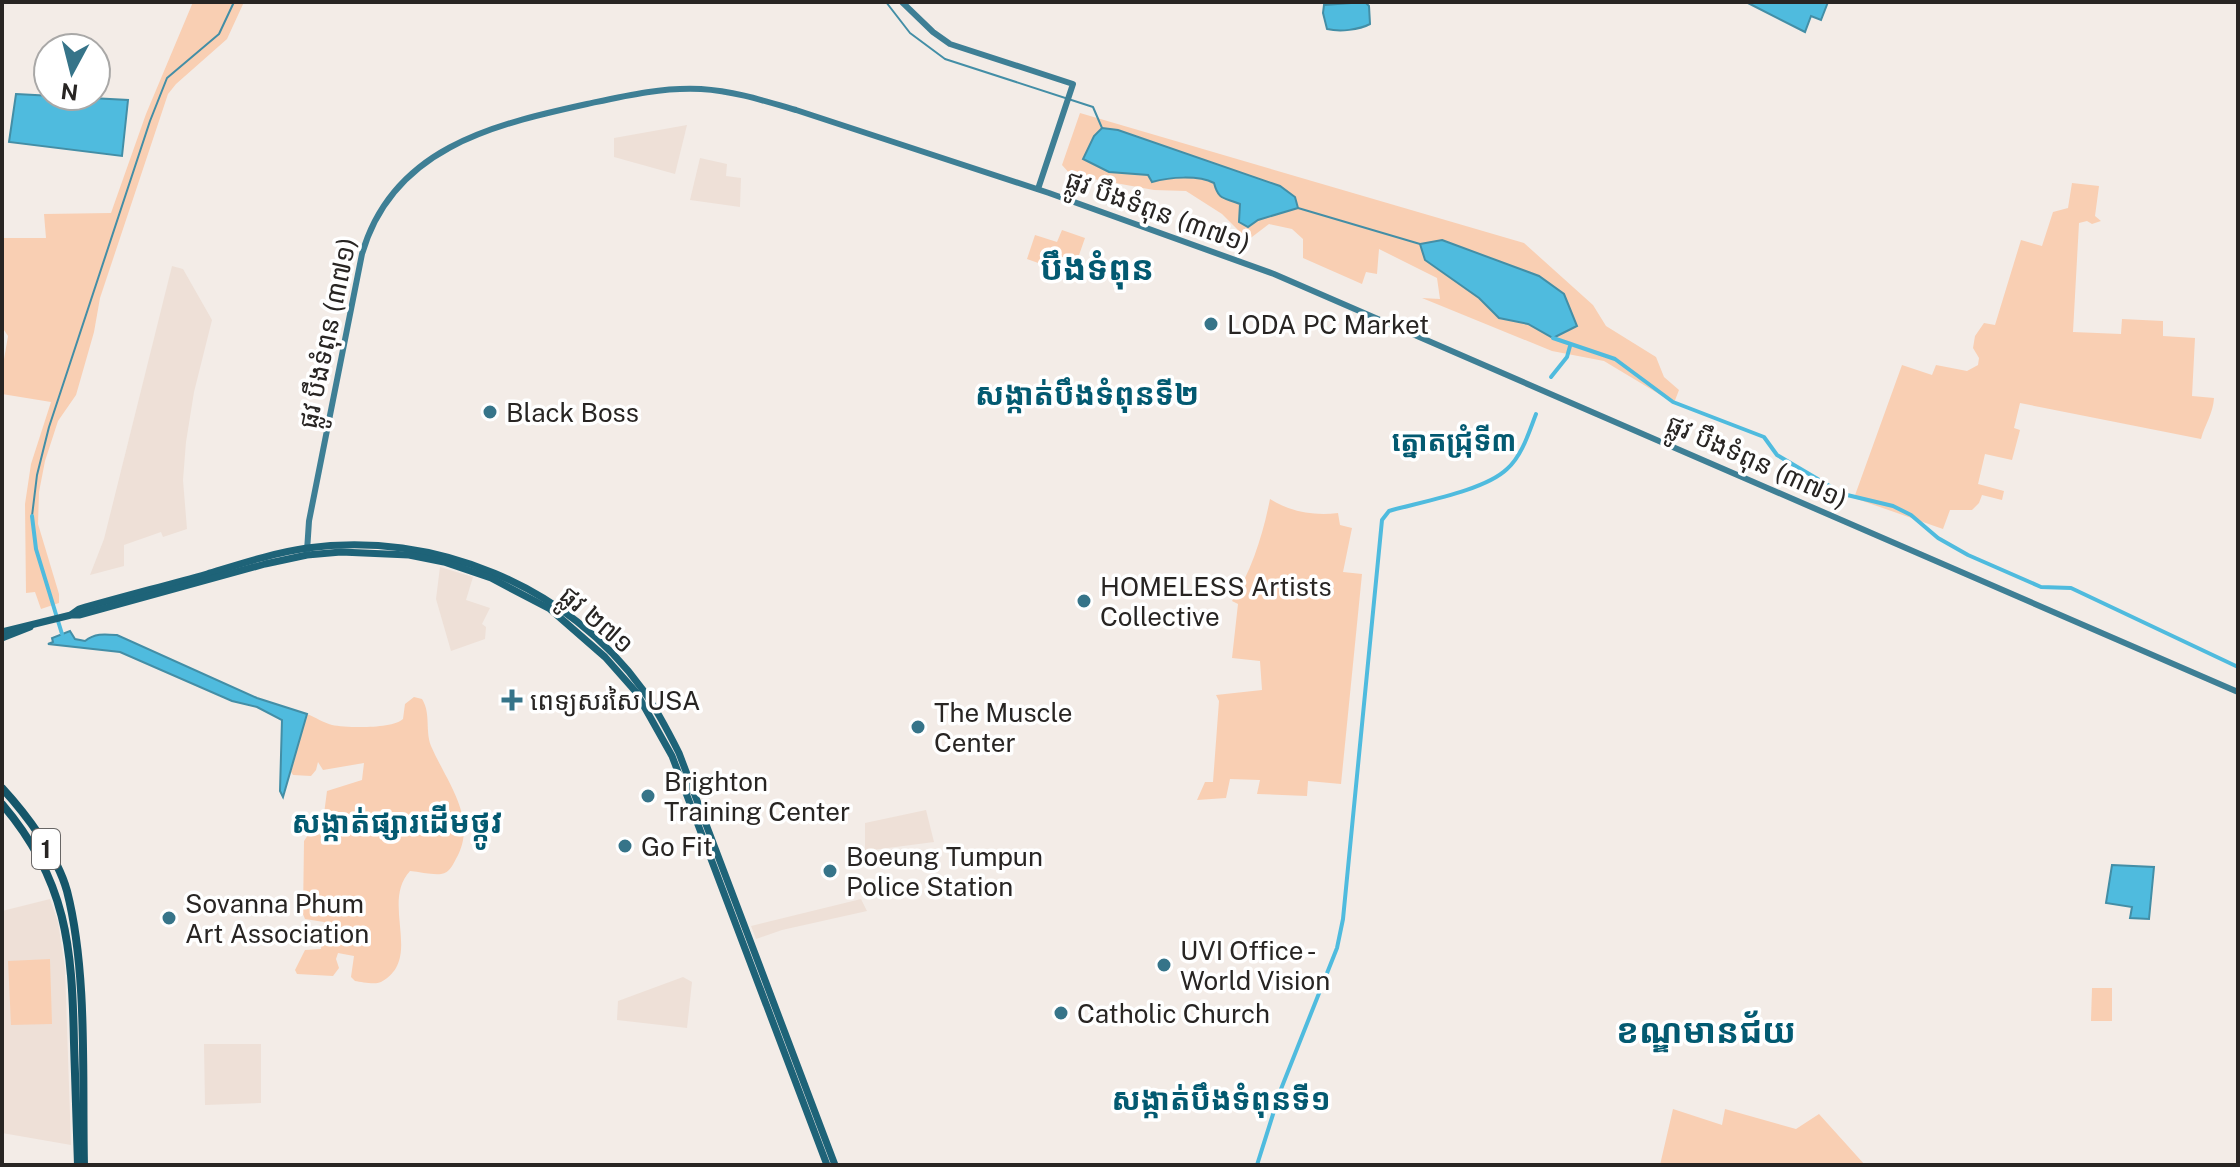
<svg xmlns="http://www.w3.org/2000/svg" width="2240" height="1167" font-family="'Public Sans','Noto Sans Khmer',sans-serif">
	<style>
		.built { fill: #eee0d7 }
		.green { fill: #f9cfb3 }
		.water { fill: #4fbbde; stroke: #438ea6; stroke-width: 2 }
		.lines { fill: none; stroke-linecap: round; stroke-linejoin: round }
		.stream { stroke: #438ea6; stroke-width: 2 }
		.canal { stroke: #4fbbde; stroke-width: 4 }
		.secondary { stroke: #3e7f95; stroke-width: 6 }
		.primary { stroke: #1e6378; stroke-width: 7 }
		.trunk { stroke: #15566a; stroke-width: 8 }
		.poi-dot { fill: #367489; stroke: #fff; stroke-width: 3 }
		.labels { text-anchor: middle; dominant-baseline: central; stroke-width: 7; stroke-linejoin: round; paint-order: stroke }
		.shield { fill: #fff; stroke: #686665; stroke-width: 2 }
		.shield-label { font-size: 24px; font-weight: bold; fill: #282523 }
		.street-label { font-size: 26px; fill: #282523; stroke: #fff }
		.poi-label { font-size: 26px; fill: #282523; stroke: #fff; text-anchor: start }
		.neighbourhood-label { font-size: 28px; font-weight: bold; fill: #035a71; stroke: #fff }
		.quarter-label { font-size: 30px; font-weight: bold; fill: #035a71; stroke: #fff }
		.district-label { font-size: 34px; font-weight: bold; fill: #035a71; stroke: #fff }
	</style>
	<rect width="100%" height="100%" fill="#f3ece7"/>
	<g class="built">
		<polygon points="687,125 675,174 614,157 614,138"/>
		<polygon points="700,158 727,164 726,176 741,178 740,207 690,200"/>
		<polygon points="172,266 183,269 212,320 194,392 186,442 183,480 187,529 163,537 161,532 124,545 124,566 90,575 104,539"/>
		<polygon points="440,567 473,577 466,600 490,608 482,624 486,627 485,639 451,651 436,599"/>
		<polygon points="926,810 934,842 865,851 865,823"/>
		<polygon points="50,899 58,922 65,968 71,1145 2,1133 2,911"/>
		<polygon points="861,899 867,911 782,930 756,939 751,926"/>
		<polygon points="683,977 692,982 687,1028 617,1020 618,1001"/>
		<polygon points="204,1044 261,1044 261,1103 205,1105"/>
	</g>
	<g class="green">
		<polygon points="193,2 244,2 227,39 176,84 168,94 100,298 94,332 76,395 58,421 45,461 39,492 38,524 59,594 59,603 41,609 35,592 26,593 25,504 31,464 51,402 2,394 2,371 8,336 2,327 2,238 46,238 44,214 111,213 146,114"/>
		<polygon points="1080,113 1524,243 1593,305 1606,326 1656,357 1664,377 1679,390 1674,403 1604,361 1552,351 1422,298 1440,299 1437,278 1379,249 1377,274 1366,272 1362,284 1303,258 1303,239 1292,229 1269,224 1248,240 1222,214 1186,191 1154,190 1071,175 1062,165"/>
		<path d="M2072 183 2099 186 2095 216 2101 221 2092 224 2087 221 2079 223 2073 332 2121 334 2122 319 2163 321V336L2195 338 2192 396 2214 398C2213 414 2205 424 2201 439L2020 403 2014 428 2020 430 2012 460 1985 454 1978 484 2004 491 2002 500 1982 495 1979 503 1972 510H1950L1943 529 1854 498 1902 365 1932 375 1936 365 1967 371 1978 365 1979 358 1973 348 1975 336 1984 323 1995 325 2021 240 2042 246 2053 212 2068 208Z"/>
		<polygon points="1062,230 1085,238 1072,275 1027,259 1035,235 1057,242"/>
		<path d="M1270 499C1291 512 1314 516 1338 513L1340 525 1352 528 1343 572 1362 574 1341 784 1308 781 1307 796 1257 794 1260 780 1230 779 1226 798 1197 800 1205 782H1213L1219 701 1216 695 1262 690 1260 661 1232 658 1238 604 1232 601C1252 571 1263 534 1270 499Z"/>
		<path d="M414 697 422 699C431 713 425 730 431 746 446 781 478 818 457 857 453 864 450 873 441 874 432 875 420 872 410 871 380 903 424 959 381 982 375 985 362 982 355 981L351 977 354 956 338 953 336 959 339 968 333 976 297 974 295 970 305 950 321 949 324 922 305 919 303 914 304 841 308 835 326 834 339 826 341 816 324 814 327 791 362 780 364 763 323 770 318 762 316 770 311 776 293 775 291 772 307 714C315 717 324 723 332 725 347 728 393 729 403 719L405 704Z"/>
		<polygon points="50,959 52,1024 11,1025 8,961"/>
		<polygon points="2092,988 2112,988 2112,1021 2091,1021"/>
		<polygon points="1673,1109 1722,1125 1725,1109 1796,1129 1819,1114 1865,1165 1660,1165"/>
	</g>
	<g class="water">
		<path d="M1365 2 1369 6 1370 24C1359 30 1340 32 1327 29L1323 13 1324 5Z"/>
		<polygon points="1746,2 1828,2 1821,20 1811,16 1805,32"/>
		<polygon points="16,94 128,100 122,156 9,142"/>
		<path d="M1102 128 1118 130 1280 186 1295 197 1298 208 1258 220 1248 227 1239 222 1240 204C1225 197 1219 202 1214 183 1198 175 1170 177 1152 182L1148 175 1109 172 1083 159 1094 136Z"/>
		<polygon points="1442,240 1539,276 1564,294 1577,326 1553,338 1528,324 1499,318 1479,298 1425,260 1420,244"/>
		<path d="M70 631 75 639 85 641C95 633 104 634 117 635L257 698 307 714 283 797 280 791 282 720 257 707 232 701 120 652 48 644 53 642 52 638Z"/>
		<polygon points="2112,865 2154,867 2149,919 2130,918 2132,907 2106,903"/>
	</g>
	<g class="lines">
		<g class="stream">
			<polyline points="886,2 910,33 945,59 1093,107 1102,128"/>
			<polyline points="1298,208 1420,244"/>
			<polyline points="32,516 37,475 49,427 150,121 167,78 219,34 234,2"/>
		</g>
		<g class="canal">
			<polyline points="1553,338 1615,359 1673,402 1764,437 1777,455 1843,494 1893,506 1911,515 1938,538 1968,555 2041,587 2071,588 2238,667"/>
			<polyline points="1551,377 1567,357 1570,346"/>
			<polyline points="32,516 36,549 62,634"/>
			<path d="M1257 1165 1281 1089 1337 948 1343 919 1382 520 1389 511C1420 502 1484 491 1507 469 1522 456 1529 432 1536 414"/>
		</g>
		<g class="secondary">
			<polyline points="902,2 933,32 950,44 1073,84 1038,189"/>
			<path d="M307 551 309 521 362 254C392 149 491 125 587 104 624 96 662 87 701 89 734 91 765 101 796 110L1049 193 1274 274 2238 692"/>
		</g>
		<g class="primary">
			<path d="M72 614 79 609C121 597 164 586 207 574 240 564 273 553 307 548 433 530 569 586 643 690 657 710 668 731 679 753L835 1165"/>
			<polyline points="2,632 71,615 80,615 265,564 307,555 341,552 409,555 444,562 491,578 550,609 605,657 636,692 672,756 827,1165"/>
			<polyline points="2,638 30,627"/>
		</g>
		<g class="trunk">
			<path d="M2 788C26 814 57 855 67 891 88 973 82 1079 84 1165"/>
			<path d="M2 804C67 880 72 947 74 1043 75 1084 77 1124 78 1165"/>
		</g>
	</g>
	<g class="poi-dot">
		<circle cx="1211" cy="324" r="8"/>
		<circle cx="490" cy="412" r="8"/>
		<circle cx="1084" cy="601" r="8"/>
		<path d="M508 688h8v8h8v8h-8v8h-8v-8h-8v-8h8z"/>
		<circle cx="918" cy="727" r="8"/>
		<circle cx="648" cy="796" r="8"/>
		<circle cx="625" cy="846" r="8"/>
		<circle cx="830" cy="871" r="8"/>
		<circle cx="169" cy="918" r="8"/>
		<circle cx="1164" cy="965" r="8"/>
		<circle cx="1061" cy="1013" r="8"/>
	</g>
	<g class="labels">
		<rect class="shield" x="32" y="829" width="28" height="40" rx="6"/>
		<g class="shield-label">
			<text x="46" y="849">1</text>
		</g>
		<g class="street-label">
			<text transform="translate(1158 211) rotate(20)">ផ្លូវ បឹងទំពុន (៣៧១)</text>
			<text transform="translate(327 333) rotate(-78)">ផ្លូវ បឹងទំពុន (៣៧១)</text>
			<text transform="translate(1757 461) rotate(24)">ផ្លូវ បឹងទំពុន (៣៧១)</text>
			<text transform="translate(597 619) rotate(41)">ផ្លូវ ២៧១</text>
		</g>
		<g class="poi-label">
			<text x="1227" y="324">LODA PC Market</text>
			<text x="506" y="412">Black Boss</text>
			<text x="1100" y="586">HOMELESS Artists<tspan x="1100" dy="30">Collective</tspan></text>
			<text x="530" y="700">ពេទ្យសរសៃ USA</text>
			<text x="934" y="712">The Muscle<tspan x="934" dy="30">Center</tspan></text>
			<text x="664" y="781">Brighton<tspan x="664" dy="30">Training Center</tspan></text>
			<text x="641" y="846">Go Fit</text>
			<text x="846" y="856">Boeung Tumpun<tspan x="846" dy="30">Police Station</tspan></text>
			<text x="185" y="903">Sovanna Phum<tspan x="185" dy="30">Art Association</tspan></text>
			<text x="1180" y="950">UVI Office -<tspan x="1180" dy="30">World Vision</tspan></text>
			<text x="1077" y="1013">Catholic Church</text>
		</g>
		<g class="neighbourhood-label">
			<text x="1454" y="440">ត្នោតជ្រុំទី៣</text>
		</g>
		<g class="quarter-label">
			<text x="1087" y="394">សង្កាត់បឹងទំពុនទី២</text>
			<text x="397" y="822">សង្កាត់ផ្សារដើមថ្កូវ</text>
			<text x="1221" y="1099">សង្កាត់បឹងទំពុនទី១</text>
		</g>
		<g class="district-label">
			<text x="1097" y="268">បឹងទំពុន</text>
			<text x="1706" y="1031">ខណ្ឌមានជ័យ</text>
		</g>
	</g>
	<rect width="2240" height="1167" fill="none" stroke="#282523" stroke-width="8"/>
	<g transform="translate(72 72) rotate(187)"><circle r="38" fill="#ffffff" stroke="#a9a8a7" stroke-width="2"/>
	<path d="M0-6L14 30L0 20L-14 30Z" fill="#367489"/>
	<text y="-12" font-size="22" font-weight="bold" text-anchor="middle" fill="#282523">N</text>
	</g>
</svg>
